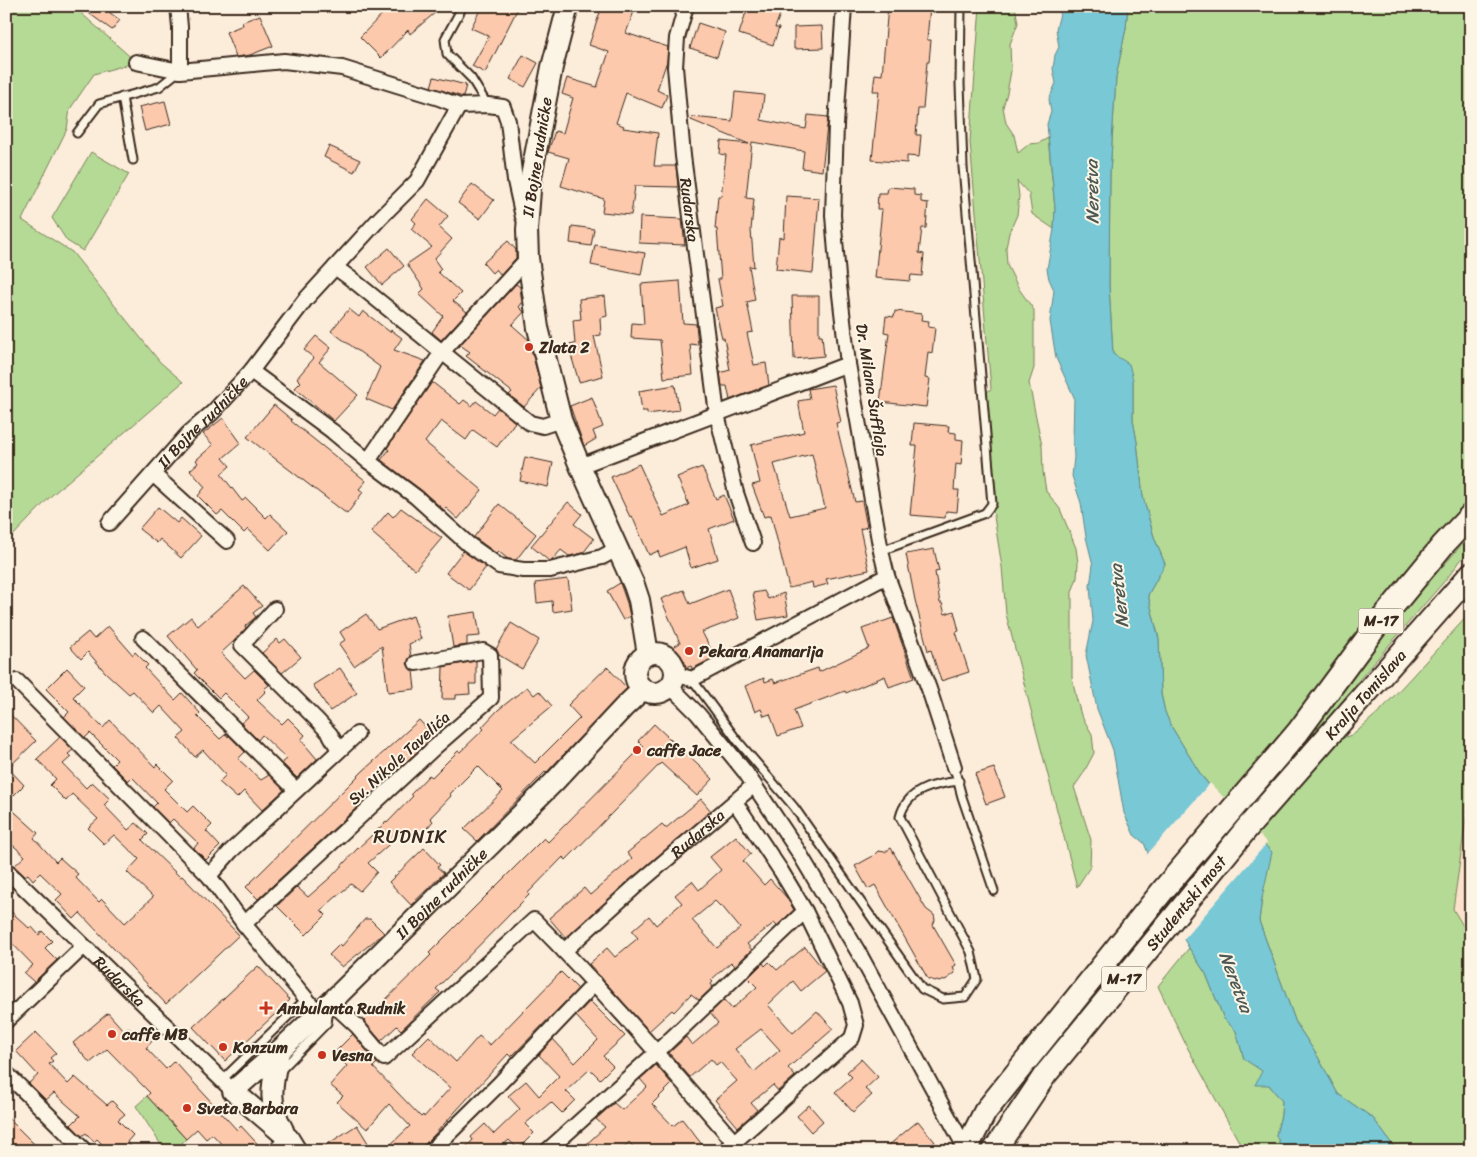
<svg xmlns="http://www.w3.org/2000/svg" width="1477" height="1157" font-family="Sriracha,sans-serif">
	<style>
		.built { fill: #fce2cc }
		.green { fill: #b5da95; stroke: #78825a }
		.water { fill: #79c8d5; stroke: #60898c }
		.pier { fill: #fcecda }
		.building { fill: #fcc9ad; stroke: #3b2a1e; fill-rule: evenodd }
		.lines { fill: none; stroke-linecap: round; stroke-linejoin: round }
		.lane-casing { stroke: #3b2a1e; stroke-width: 11 }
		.street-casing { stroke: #3b2a1e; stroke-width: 18 }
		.secondary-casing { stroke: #3b2a1e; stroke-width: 24 }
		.primary-casing { stroke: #3b2a1e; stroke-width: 26 }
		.lane { stroke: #fcf5e5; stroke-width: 7 }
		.street { stroke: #fcf5e5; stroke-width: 14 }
		.secondary { stroke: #fcf5e5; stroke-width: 20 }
		.primary { stroke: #fcf5e5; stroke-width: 22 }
		.poi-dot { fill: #c8321e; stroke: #fcf5e5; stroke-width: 2 }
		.labels { text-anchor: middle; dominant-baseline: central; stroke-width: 4; stroke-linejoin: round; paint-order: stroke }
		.shield { fill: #fcf5e5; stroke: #75675a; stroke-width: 1 }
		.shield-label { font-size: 15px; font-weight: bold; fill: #3b2a1e }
		.street-label { font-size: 16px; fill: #3b2a1e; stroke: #fcf5e5 }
		.poi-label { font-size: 16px; font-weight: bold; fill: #3b2a1e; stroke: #fcf5e5; text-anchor: start }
		.water-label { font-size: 18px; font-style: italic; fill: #4e5955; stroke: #fcf5e5 }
		.quarter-label { font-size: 19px; letter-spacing: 1px; fill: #3b2a1e; stroke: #fcf5e5 }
	</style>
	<rect width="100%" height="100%" fill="#fcecda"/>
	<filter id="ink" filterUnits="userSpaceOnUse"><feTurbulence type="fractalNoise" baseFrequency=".02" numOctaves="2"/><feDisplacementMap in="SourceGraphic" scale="10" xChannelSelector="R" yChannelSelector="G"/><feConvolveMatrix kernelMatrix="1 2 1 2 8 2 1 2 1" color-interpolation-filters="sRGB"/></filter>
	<g filter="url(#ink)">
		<polygon class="built" points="1471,805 1471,939 1453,909 1467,812"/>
		<g class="green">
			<polygon points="6,6 73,6 136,62 94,74 70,109 67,129 22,220 72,252 160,362 183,382 52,495 8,541 6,539"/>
			<polygon points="980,6 1015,6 1018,23 1010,44 1011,71 1007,93 1003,107 1006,123 1014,135 1018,153 1029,144 1039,143 1048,138 1055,208 1054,229 1032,214 1029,194 1017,181 1019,196 1017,215 1009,233 1006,248 1007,265 1019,289 1034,310 1034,368 1029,383 1042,446 1043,472 1046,491 1060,509 1076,548 1078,563 1077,578 1072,592 1072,677 1076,697 1081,715 1092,734 1094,753 1083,774 1074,787 1091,840 1090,867 1077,887 1006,614 1002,567 992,504 984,394 991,389 970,142"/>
			<polygon points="1128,6 1471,6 1471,515 1231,810 1201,775 1171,726 1165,712 1161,694 1159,639 1148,595 1165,564 1154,537 1143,497 1137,442 1133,420 1133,380 1113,354 1109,285 1110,174 1116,77 1126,28"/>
			<polygon points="91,152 129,174 83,251 67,241 52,218"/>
			<polygon points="1471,534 1471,547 1448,577 1364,674 1313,738 1308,734 1389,628"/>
			<polygon points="1471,612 1471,805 1467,812 1453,909 1471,939 1471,1151 1397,1151 1373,1118 1338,1094 1318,1057 1296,1023 1259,921 1262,898 1248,827 1317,747 1354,734 1382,709"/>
			<polygon points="1189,948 1206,974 1224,1019 1236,1031 1244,1059 1263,1071 1269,1085 1282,1101 1281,1115 1276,1135 1283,1151 1244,1151 1186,1045 1158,986"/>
			<polygon points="147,1096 186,1139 176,1149 177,1151 165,1151 136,1106"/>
		</g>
		<polygon class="water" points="1062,6 1128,6 1126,28 1116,77 1110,174 1109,285 1113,354 1129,364 1133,380 1133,420 1137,442 1143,497 1154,537 1165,564 1148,595 1159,639 1161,694 1165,712 1171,726 1201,775 1216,794 1272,852 1262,898 1259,921 1296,1023 1318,1057 1338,1094 1373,1118 1397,1151 1283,1151 1276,1135 1281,1115 1282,1101 1269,1085 1255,1085 1262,1071 1244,1059 1236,1031 1224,1019 1206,974 1189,948 1150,882 1144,864 1148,853 1144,843 1134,835 1124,813 1113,750 1097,709 1086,655 1093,621 1090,586 1093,565 1086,537 1081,503 1072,476 1074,457 1073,440 1074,397 1056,358 1050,321 1054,290 1049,279 1047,269 1054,229 1055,208 1047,124 1051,112 1049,99 1056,83 1053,69 1055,55 1059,47 1056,29"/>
		<polygon class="pier" points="1210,783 1267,843 1182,941 1147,883 1142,864 1143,859"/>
		<g class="building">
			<polygon points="79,6 115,6 110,13 120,20 112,30"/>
			<polygon points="390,6 443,6 410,34 408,30 381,58 360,37"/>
			<polygon points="482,6 519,6 485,73 472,66 489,36 471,28"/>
			<polygon points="602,6 636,6 626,33 668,47 667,61 657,90 667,95 662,108 626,93 616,123 624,126 623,128 658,133 654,166 676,166 678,187 635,186 631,215 602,212 604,199 561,186 569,158 548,152 555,131 563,133 573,98 562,94 567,78 597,87 609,52 589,45"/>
			<polygon points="748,6 783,6 775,28 779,28 773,45 739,34"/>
			<polygon points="888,6 930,6 927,40 931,40 929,62 927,62 923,109 918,109 916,135 921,135 919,157 907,156 907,163 872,160 879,91 873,91 875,74 882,75"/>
			<polygon points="260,15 273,46 250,55 236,57 226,32 243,25 242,22"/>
			<polygon points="698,23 725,32 717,57 690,48"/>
			<polygon points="822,26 823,48 794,49 794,27"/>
			<polygon points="523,55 538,63 525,87 510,79"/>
			<polygon points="434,77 466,85 463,97 431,87"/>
			<polygon points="735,92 764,95 761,120 806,129 808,115 828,117 822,171 802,168 804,151 752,142 746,198 754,199 751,230 754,267 749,266 755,300 747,302 753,332 747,333 754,365 766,363 769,385 730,400 727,386 722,386 720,373 730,370 724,338 722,338 715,308 723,306 718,279 721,279 717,229 715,229 718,196 721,196 726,155 720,154 721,141 749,144 691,120 692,117 732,121"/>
			<polygon points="165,101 171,124 145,131 139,107"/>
			<polygon points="329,146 360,160 354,172 324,157"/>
			<polygon points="472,184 494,200 480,219 458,203"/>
			<polygon points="888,187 914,189 914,195 921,196 921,202 928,203 926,228 922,228 919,253 924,254 922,276 911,275 910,281 875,278 882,209 877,209 878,193 887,193"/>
			<polygon points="786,196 819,198 813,273 776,269 779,237 784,238"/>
			<polygon points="428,199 448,216 439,227 452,239 434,259 441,269 438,272 461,293 453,301 467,312 441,340 432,332 443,316 419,294 424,289 407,264 432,247 411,229 416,223 412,219"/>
			<polygon points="640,217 682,219 685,245 639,243"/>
			<polygon points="572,226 594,229 591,246 570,243"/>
			<polygon points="508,241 516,250 516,258 501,275 496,269 492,273 483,263"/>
			<polygon points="595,245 645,253 641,275 591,265"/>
			<polygon points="389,248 404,266 382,285 367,267"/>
			<polygon points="680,281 683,323 696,324 698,345 690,344 693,375 664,378 660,340 631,338 632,323 644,324 641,284"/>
			<polygon points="516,284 520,287 522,303 519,307 524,312 512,325 529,340 541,388 524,407 509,395 512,392 466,356 470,352 460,345"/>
			<polygon points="605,296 607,316 600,318 601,335 594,336 603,376 579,382 568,345 575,344 573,320 581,319 579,299"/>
			<polygon points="792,296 819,296 819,335 822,335 824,356 794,359"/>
			<polygon points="349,309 359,317 363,311 390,332 391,330 402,338 394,350 425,361 392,410 366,399 380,367 331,331"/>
			<polygon points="895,311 922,314 921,320 929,321 928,327 935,328 932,353 928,352 925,378 930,379 926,407 880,402 889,333 884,332 886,316 894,317"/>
			<polygon points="316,336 331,348 319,362 358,395 334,421 295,388 301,382 297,378 314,358 304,350"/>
			<polygon points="432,382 460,404 464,400 472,406 476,401 493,414 498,408 515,422 497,447 473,430 466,440 441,421 425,442 482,490 458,519 446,508 444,510 421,490 381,460 389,450 387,448"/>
			<polygon points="675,385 679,410 647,414 647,411 642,411 639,391"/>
			<path d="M833 385 841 422 836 423 855 502 862 501 867 527 860 529 869 570 826 579 828 584 813 588 812 582 789 588 771 515 764 517 752 485 760 483 751 445 804 432 798 401 810 399 808 389ZM812 454 825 508 790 516 774 464Z"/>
			<polygon points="592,397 603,427 593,431 596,439 584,446 570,406"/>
			<polygon points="274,405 292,420 291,421 366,481 359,489 363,492 347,514 247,437"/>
			<polygon points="223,418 241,443 223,458 230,466 221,474 242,501 246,498 266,518 270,514 288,531 270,550 248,529 244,533 222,511 217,515 198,496 205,487 190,470 198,463 196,460 213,445 203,434"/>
			<polygon points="914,423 949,426 948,432 956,433 956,439 963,440 961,465 956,464 954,490 959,490 957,512 946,511 945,518 910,515 917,446 912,446"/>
			<polygon points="525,457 553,463 548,487 520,481"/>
			<polygon points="639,464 663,516 689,505 677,477 702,467 716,499 724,495 734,519 709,529 718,559 691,568 685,547 660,557 658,551 649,555 632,516 630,517 611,477"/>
			<polygon points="568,502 582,514 574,524 594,539 583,553 569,556 561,550 552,560 549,561 531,546"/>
			<polygon points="499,504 536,534 516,560 508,559 498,551 497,554 474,537"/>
			<polygon points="158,507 177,523 181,518 201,536 181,558 160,539 157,543 139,529"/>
			<polygon points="401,508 442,538 415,570 371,532 388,512 393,517"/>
			<polygon points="934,549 939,571 935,572 940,603 942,603 945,614 954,611 959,631 956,632 969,672 941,681 931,650 928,651 915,600 906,554"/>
			<polygon points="463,551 486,567 469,590 446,573"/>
			<polygon points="568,579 572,609 553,612 552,601 537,603 535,583"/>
			<polygon points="620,583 627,603 630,616 623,620 607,591"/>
			<polygon points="244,586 262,606 253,613 256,617 245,626 246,628 234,641 221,653 245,678 254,670 269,685 264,689 266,691 257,700 282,724 288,718 305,735 301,740 317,759 297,778 282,763 287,759 262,735 258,740 241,723 248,717 224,693 219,698 194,673 197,670 168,636 191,617 198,626"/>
			<polygon points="728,589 739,618 702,632 715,657 692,669 691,666 686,668 683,667 673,647 680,643 661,599 684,590 690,604"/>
			<polygon points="764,591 768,599 784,593 788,615 758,620 753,593"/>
			<polygon points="476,612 480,636 467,637 467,645 453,647 448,616"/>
			<polygon points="366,614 377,629 413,616 421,639 409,644 411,656 407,664 413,671 415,689 388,692 382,646 354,666 339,644 345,640 340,632"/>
			<polygon points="893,618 914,678 889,687 885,676 846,693 845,691 794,710 801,728 778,736 770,714 764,716 761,709 755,712 745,686 764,678 765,682 773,679 775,683 818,668 819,672 869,648 862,629"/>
			<polygon points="511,623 539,640 522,669 499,655 496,649"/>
			<polygon points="108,626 133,655 135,652 148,665 145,668 175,700 182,693 200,713 197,716 220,739 226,734 228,737 229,735 245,752 238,759 261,780 269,775 284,790 262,810 244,791 237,798 219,782 226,775 203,750 195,757 178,738 185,732 161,706 154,713 133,691 129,694 105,672 88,652 81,659 70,647 88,632 94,639"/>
			<polygon points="277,639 280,643 285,639 301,657 282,673 262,653"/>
			<polygon points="476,661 476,684 469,684 470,694 456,695 456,699 442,699 443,667"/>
			<polygon points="607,667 627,688 546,773 545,772 477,841 464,829 503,791 478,766 450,794 451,796 430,818 433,821 417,840 405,830 368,863 377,872 360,891 351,884 321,910 326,915 306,935 277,906 297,887 308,897 332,876 357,849 386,822 387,823 413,796 411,794 429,775 432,777 458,751 460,752 484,729 482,727 498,710 527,687 534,695 539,691 552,706 511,740 535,763 580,718 568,705"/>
			<polygon points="67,668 84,686 73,697 103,728 110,720 155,767 157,764 173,780 164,789 187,812 193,806 212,825 206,831 220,846 206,860 194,848 198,843 173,819 169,823 153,807 157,803 132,777 128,781 112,765 117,760 90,733 85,738 64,717 69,712 46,689"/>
			<polygon points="340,668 357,693 330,711 313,685"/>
			<polygon points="6,710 36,741 8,768 24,785 6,803"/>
			<polygon points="419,720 434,736 258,899 246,887 363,771"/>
			<polygon points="654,724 713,779 697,796 661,763 566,860 563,857 528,893 529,895 436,989 440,992 401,1030 397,1026 381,1041 364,1021 431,955 429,953 544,838 548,842 643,746 638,741"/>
			<polygon points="60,737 73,750 68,754 71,757 63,764 86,788 92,782 110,799 104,805 128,830 136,823 148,834 142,840 180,877 182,876 239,935 166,1004 80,913 74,919 56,900 62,894 40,873 33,880 28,874 25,876 14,866 25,856 6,839 6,804 38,833 34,838 56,862 60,858 78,874 75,877 99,902 102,899 125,923 153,897 127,872 139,859 114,835 104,844 88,828 98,819 72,794 66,801 50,785 56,779 37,759"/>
			<polygon points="994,768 1005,797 986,804 975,774"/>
			<polygon points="701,799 711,811 632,878 566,938 549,918 584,888 590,895 632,859 627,853 662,824 666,828"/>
			<path d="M736 836 751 854 743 861 764 885 770 879 787 898 794 910 777 926 774 923 747 944 752 950 735 966 731 962 711 980 713 982 711 984 713 987 699 1000 691 994 674 1012 672 1010 649 1031 589 964 607 948 615 957 638 938 632 931 649 916 656 925 682 903 675 895 692 881 699 890 721 870 710 857ZM715 901 720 906 721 905 740 928 717 948 692 920Z"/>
			<polygon points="424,848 440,865 437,867 444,873 411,905 389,882"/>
			<polygon points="891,848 926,909 934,915 935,920 933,925 956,965 953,967 955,973 947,979 940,982 928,979 875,885 868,889 855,866 873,856 878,851 885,852"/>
			<polygon points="6,907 29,928 31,926 39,935 42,931 52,941 45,948 57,960 34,982 24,973 33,965 6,937"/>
			<polygon points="365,919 370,919 384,933 342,967 329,955 340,944 342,946"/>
			<path d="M805 947 825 971 801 991 793 981 768 1005 793 1033 817 1011 833 1029 788 1068 795 1076 778 1091 773 1085 751 1103 757 1110 738 1127 715 1100 737 1081 720 1062 716 1065 711 1059 690 1077 669 1053 686 1037 692 1045 718 1023 710 1013 724 1000 732 1009 757 987 748 978 763 963 765 966 769 962 777 970ZM761 1029 780 1050 754 1072 735 1049Z"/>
			<polygon points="258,966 290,1000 225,1061 193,1027"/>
			<polygon points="561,972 578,989 511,1057 508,1054 434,1135 418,1151 384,1151 410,1126 389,1104 367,1129 337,1102 343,1096 330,1085 347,1066 334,1053 353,1034 377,1063 373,1067 421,1117 423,1115 424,1117 450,1088 412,1053 429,1036 456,1062 479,1036 490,1045"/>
			<polygon points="590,1001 625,1036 603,1056 613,1066 600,1079 590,1069 566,1091 575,1100 562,1113 551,1102 525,1124 534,1133 518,1149 509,1140 496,1151 462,1151 473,1140 471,1137 485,1124 494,1134 520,1109 508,1096 526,1081 539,1096 559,1076 539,1055 553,1039 575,1063 598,1040 576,1016"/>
			<polygon points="108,1013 124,1031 128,1027 135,1034 142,1027 154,1039 146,1048 166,1069 174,1061 237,1130 241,1126 264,1151 228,1151 212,1134 206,1139 197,1129 186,1139 147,1096 150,1093 107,1049 90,1063 73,1043"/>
			<polygon points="36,1032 56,1053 50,1058 53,1061 49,1064 68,1084 75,1077 107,1105 112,1101 125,1114 118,1120 133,1135 127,1142 135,1151 109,1151 97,1139 94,1142 86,1133 82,1136 71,1125 80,1116 54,1093 46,1100 29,1083 38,1075 16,1051"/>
			<polygon points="861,1059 878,1077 865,1089 872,1095 853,1112 835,1092 852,1077 847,1072"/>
			<polygon points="656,1065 672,1084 652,1104 673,1126 682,1119 707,1151 637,1151 629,1142 620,1151 579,1151 605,1127 596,1119 614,1103 622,1110 647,1087 640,1079"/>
			<polygon points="809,1105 823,1121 811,1132 797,1116"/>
			<polygon points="6,1116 31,1141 42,1151 6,1151"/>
			<polygon points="918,1121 935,1142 925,1151 882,1151"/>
			<polygon points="357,1125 373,1151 317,1151"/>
		</g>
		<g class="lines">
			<defs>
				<g id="lane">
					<polyline points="463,6 445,39 447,54 471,78 487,104"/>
					<polyline points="122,97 133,160"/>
					<polyline points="77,133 99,104 159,87 179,71"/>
					<polyline points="881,551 985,513 992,504 963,167 960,84 961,6"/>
					<path d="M692 679 737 740 794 807 922 989 943 999 965 997 977 979 971 952 900 817C907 789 934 784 959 781"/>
					<polyline points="954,767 962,797 994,891"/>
					<polyline points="281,1070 327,1023 329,1010"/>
					<polyline points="221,1081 306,999"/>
				</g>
				<g id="street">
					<polyline points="178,6 180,27 180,71"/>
					<path id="s1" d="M686 6 677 38 675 67 683 156 717 414 736 493 753 543"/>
					<polyline points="844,6 836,125 833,215 838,277 848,364 881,551 887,576 929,689 954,767"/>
					<polyline points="136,62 180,71 284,61 342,68 439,98 459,106 488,105 503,107 508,121 515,181 523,217"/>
					<polyline points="335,267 354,281 530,423 543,426 561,420"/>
					<polyline points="251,371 332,431 368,461 416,497 468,544 499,566 523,570 550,570 602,557 617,549"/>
					<polyline points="368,461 442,352 528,258"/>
					<polyline points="580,466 848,364"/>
					<polyline points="153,474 227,541"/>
					<path id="s2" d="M109 523 188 434 213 412 251 371 305 300 380 218 417 181 459 106"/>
					<polyline points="275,609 242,645 318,721 330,734 339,750"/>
					<polyline points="143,638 296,790"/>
					<polyline points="675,674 692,679 887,576"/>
					<polyline points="17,681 209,876 244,924 319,1014"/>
					<polyline points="670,686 698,714 746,773 798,851 860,955 967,1151"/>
					<path id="s3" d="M6 870 233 1091"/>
					<polyline points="209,876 231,851 357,734"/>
					<polyline points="244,924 435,747 491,698 490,655 483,651 416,663"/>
					<path id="s4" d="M564 951 638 884 754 785"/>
					<path d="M331 1002 357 1026 384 1058 534 920C604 991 669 1066 734 1142"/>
					<polyline points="6,1021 83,947"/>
					<polyline points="6,1073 85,1151"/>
					<polyline points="275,1151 288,1138"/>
					<polyline points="431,1151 498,1085 595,983"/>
					<polyline points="547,1151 657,1052 805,911"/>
					<polyline points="724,1151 852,1038 856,1025 850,1003 805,911 781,871 735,802"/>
				</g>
				<g id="secondary">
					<polyline points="568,6 552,67 531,177 527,230 528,258 538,328 561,420 580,466 634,585 639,600 648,654"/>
					<circle cx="655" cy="673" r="20"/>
					<path d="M279 1051C273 1082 266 1101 283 1130"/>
					<path id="s5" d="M296 1151 288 1138 233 1091 279 1051 331 1002 554 782 624 707 643 689"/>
				</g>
				<g id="primary">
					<polyline points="965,1151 985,1112 1164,889 1298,732 1374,629 1443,545 1471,515"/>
					<path id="s6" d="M994 1151 1045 1075 1248 827 1471 574"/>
				</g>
			</defs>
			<use href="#lane" class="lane-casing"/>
			<use href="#street" class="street-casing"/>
			<use href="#secondary" class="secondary-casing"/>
			<use href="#primary" class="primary-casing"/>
			<use href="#lane" class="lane"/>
			<use href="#street" class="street"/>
			<use href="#secondary" class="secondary"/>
			<use href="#primary" class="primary"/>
		</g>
	</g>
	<g class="poi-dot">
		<circle cx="529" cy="347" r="5"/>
		<circle cx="689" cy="651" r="5"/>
		<circle cx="637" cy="750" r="5"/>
		<path d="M263.5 1000.5h5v5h5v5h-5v5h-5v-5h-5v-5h5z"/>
		<circle cx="112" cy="1034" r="5"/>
		<circle cx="223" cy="1047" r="5"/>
		<circle cx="322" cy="1055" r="5"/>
		<circle cx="187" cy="1108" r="5"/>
	</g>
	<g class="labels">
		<g class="shield">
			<rect x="1358.5" y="608.5" width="45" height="25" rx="4"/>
			<rect x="1101.5" y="966.5" width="45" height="25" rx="4"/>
		</g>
		<g class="shield-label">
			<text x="1381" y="621">M-17</text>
			<text x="1124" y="979">M-17</text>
		</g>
		<g class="street-label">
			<text transform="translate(537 157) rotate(-81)">II Bojne rudničke</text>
			<text stroke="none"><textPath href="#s1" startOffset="206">Rudarska</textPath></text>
			<text transform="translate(872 390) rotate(81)">Dr. Milana Šufflaja</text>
			<text stroke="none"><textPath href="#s2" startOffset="138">II Bojne rudničke</textPath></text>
			<text stroke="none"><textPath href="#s6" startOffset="589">Kralja Tomislava</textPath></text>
			<text transform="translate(399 758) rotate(-42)">Sv. Nikole Tavelića</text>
			<text stroke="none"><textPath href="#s4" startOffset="178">Rudarska</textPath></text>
			<text stroke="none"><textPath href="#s5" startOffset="375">II Bojne rudničke</textPath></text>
			<text stroke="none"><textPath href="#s6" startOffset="314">Studentski most</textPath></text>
			<text stroke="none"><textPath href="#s3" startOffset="159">Rudarska</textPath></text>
		</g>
		<g class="poi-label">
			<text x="539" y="347">Zlata 2</text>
			<text x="699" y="651">Pekara Anamarija</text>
			<text x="647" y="750">caffe Jace</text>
			<text x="277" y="1008">Ambulanta Rudnik</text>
			<text x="122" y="1034">caffe MB</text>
			<text x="233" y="1047">Konzum</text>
			<text x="332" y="1055">Vesna</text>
			<text x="197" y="1108">Sveta Barbara</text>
		</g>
		<g class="water-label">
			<text transform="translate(1092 192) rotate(-91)">Neretva</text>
			<text transform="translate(1119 596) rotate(-96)">Neretva</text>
			<text transform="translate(1236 982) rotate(69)">Neretva</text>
		</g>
		<g class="quarter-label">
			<text x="410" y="836">RUDNIK</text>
		</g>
	</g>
	<rect width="1477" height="1157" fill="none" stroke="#fcf5e5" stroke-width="25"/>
	<rect x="12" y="12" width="1452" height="1132" fill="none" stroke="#3b2a1e" stroke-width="2" filter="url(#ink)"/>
</svg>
